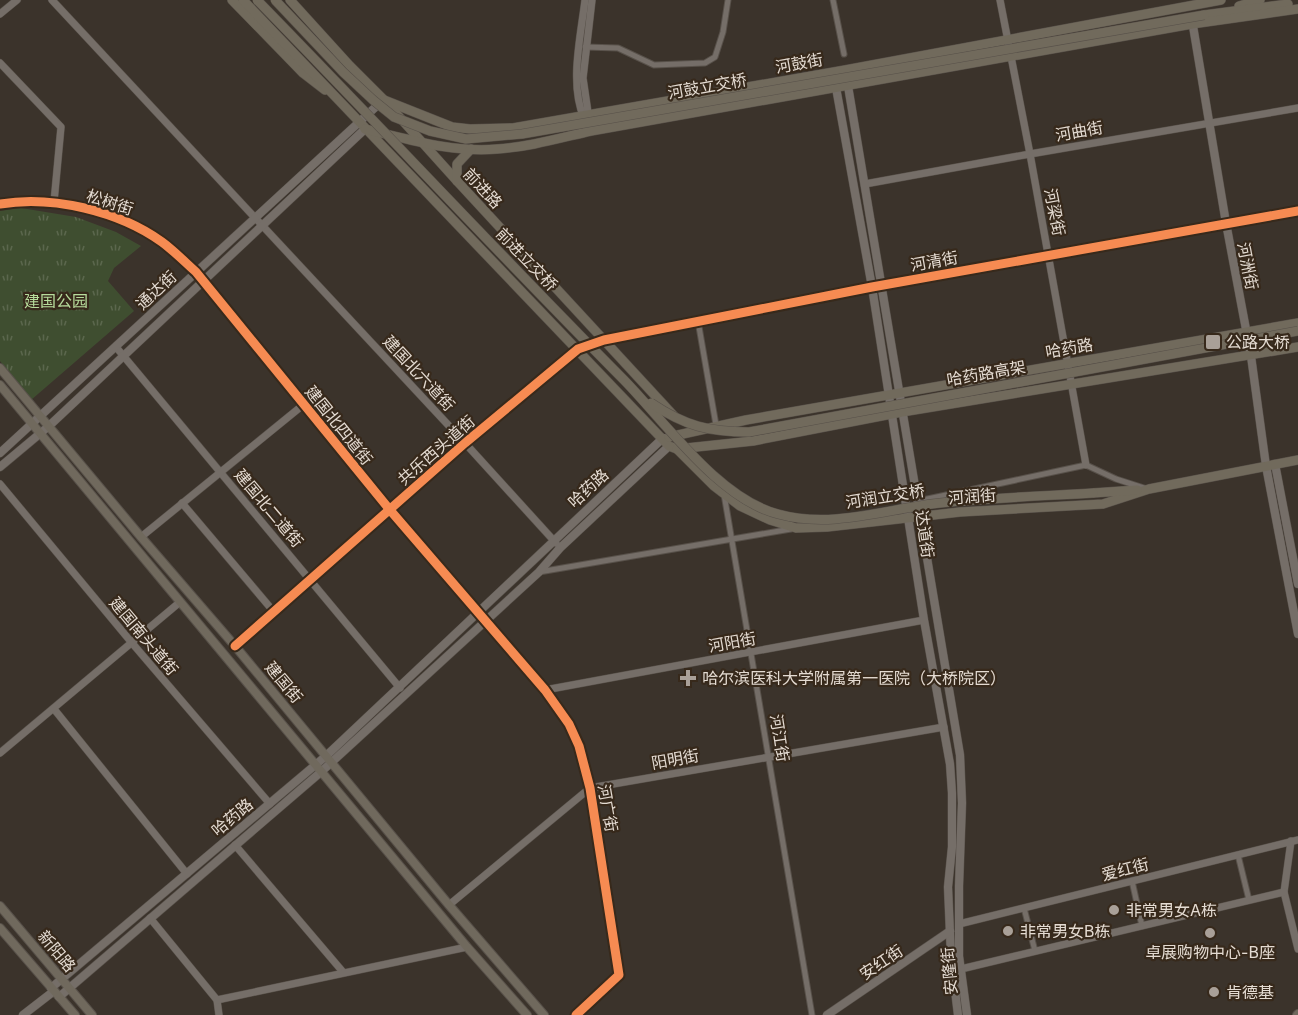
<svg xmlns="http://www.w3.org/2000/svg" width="1298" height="1015" font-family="Inter,'Noto Sans SC',sans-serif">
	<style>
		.park { fill: url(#park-tufts) }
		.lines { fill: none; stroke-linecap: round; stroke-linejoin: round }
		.minor-casing { stroke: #58514a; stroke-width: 7 }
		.tertiary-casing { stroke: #58514a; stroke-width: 8 }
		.secondary-casing { stroke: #58514a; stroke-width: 9 }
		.primary-casing { stroke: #58514a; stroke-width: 10 }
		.trunk-casing { stroke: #58514a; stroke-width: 10 }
		.minor { stroke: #756e68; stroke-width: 5 }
		.tertiary { stroke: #756e68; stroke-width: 7 }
		.secondary { stroke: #756e68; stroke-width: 8 }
		.primary { stroke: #70695d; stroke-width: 8 }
		.trunk { stroke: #716a5c; stroke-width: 9 }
		.trunk-bridge-casing { stroke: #58514a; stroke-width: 10; stroke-linecap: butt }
		.trunk-bridge { stroke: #716a5c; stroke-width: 9 }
		.cycleway-casing { stroke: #37291b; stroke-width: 13 }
		.cycleway { stroke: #f68b52; stroke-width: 9 }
		.poi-dot { fill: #a9a098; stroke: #37291b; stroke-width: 2 }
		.labels { text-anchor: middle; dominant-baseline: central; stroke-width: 4.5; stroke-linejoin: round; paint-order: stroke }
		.street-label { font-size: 16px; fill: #e4dbd2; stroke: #37291b }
		.park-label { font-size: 16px; fill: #b7dc9c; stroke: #37291b }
		.poi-label { font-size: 16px; fill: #e4dbd2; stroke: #37291b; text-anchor: start }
	</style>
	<defs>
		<pattern id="park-tufts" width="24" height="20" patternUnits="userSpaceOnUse" patternTransform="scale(1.5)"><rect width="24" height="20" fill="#3f4e30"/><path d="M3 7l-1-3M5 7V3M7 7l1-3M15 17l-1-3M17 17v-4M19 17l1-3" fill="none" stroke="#5b674d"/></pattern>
	</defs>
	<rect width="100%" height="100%" fill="#3b332b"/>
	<polygon class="park" points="21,208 76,217 116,232 141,246 114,268 108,281 134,311 31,400 0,361 0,211"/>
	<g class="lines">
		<defs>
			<g id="minor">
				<polyline points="833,0 844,54"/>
				<polyline points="585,47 618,48 654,65 705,63 715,57 723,32 728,0"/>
				<polyline points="698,321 716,425"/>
				<polyline points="724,494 812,1015"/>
				<polyline points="918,501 1086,465 1116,479 1147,489"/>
				<polyline points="539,572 791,529"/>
				<polyline points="1238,855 1249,900"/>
				<polyline points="1132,881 1142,926"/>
				<polyline points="1024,908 1035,951"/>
			</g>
			<g id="tertiary">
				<polyline points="52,0 465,443 556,543"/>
				<polyline points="1000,0 1030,154 1086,465"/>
				<polyline points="0,14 17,0"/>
				<polyline points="0,63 61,127 54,202"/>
				<path d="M584 118C569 84 581 35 585 0"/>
				<polyline points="589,119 583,78 592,0"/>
				<polyline points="865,184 1030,154 1298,108"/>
				<path d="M0 204C52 195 119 211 162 242 174 251 185 262 196 272L390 510 545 690 569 724 579 746 590 788 619 975 576 1015"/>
				<polyline points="116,347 400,688"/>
				<polyline points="0,484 132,643 270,804"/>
				<polyline points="182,503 274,612"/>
				<polyline points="141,537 303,405"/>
				<polyline points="235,646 465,443 578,349 604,340 872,287 1298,211"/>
				<polyline points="545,690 924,620"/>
				<polyline points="54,709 187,874"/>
				<polyline points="0,753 180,602"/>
				<polyline points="1291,841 1284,892 1298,949"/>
				<polyline points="235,845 343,972"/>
				<polyline points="449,905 590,788 944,727"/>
				<polyline points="150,918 217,1000 219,1015"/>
				<polyline points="959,924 1298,840"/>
				<polyline points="961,969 1284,892"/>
				<polyline points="217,1000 467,947"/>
			</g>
			<g id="secondary">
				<polyline points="1192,20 1226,223 1251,356 1266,466 1298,634"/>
				<polyline points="847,80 960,755 962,803 959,886 959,956 967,1015"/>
				<polyline points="835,82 872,287 924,620 950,764 952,793 952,847 948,887 951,957 958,1015"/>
				<polyline points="0,453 381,102"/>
				<polyline points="1275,464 1298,584"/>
				<polyline points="0,467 49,426 365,129"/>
				<polyline points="51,988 326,756 663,438"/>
				<polyline points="59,997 322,771 539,572 560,548 669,446"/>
				<polyline points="23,1015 54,991"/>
				<polyline points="827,1015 950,931"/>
			</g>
			<g id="primary">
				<polyline points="0,368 141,537 235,646 449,905 544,1015"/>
				<polyline points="0,385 467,947 527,1015"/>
				<polyline points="0,906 92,1015"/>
				<polyline points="0,928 75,1015"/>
				<polyline points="1297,1015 1298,1014"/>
			</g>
			<g id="trunk">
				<polyline points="232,0 303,73 325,90"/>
				<polyline points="243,0 669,446 677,449 753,441 902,412 1298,347"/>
				<polyline points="290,0 350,66 384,100 457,181 674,416"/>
				<polyline points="1239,6 1260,0"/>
				<polyline points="1204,15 1288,4"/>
				<polyline points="384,100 452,127 470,129 513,128 845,70 1221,0"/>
				<path d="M365 129C408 139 452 153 497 149 529 147 560 138 591 131L1192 24 1298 9"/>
				<polyline points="457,181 457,164 471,149"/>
				<polyline points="669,437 746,420 1298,323"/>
				<polyline points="677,449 714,486 740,506 770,520 796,528 827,527 960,512 1103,504 1149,489 1298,460"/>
				<polyline points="1093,493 1137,490"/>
			</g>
		</defs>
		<use href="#minor" class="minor-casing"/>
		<use href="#tertiary" class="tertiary-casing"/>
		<use href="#secondary" class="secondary-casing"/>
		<use href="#primary" class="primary-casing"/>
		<use href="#trunk" class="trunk-casing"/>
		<use href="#minor" class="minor"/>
		<use href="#tertiary" class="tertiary"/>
		<use href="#secondary" class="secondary"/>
		<use href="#primary" class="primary"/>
		<use href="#trunk" class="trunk"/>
		<defs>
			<g id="trunk-bridge">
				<path d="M257 0C380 126 500 255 624 380 666 423 719 499 778 514 832 529 886 509 940 503 991 498 1042 496 1093 493"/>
				<polyline points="275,0 343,72 373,100 394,117 430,131 466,139 522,134 1204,15"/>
				<path d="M651 403C685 426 709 432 749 432L1298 331"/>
			</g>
		</defs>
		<use href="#trunk-bridge" class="trunk-bridge-casing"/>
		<use href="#trunk-bridge" class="trunk-bridge"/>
		<defs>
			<g id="cycleway">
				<path d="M0 204C52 195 119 211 162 242 174 251 185 262 196 272L390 510 545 690 569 724 579 746 590 788 619 975 576 1015"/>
				<polyline points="235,646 465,443 578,349 604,340 872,287 1298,211"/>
			</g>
		</defs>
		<use href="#cycleway" class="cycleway-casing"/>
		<use href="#cycleway" class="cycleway"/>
	</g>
	<g class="poi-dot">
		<rect x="1205" y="334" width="16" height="16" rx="3"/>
		<path d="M685 669h6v6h6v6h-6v6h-6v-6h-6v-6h6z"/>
		<circle cx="1114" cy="910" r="6"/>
		<circle cx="1008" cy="931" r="6"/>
		<circle cx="1210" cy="933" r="6"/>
		<circle cx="1214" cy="992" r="6"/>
	</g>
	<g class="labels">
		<g class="street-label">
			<text transform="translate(799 63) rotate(-10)">河鼓街</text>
			<text transform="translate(707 86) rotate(-10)">河鼓立交桥</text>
			<text transform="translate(1079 131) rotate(-10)">河曲街</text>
			<text transform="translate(483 188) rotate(47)">前进路</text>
			<text transform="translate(110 202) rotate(18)">松树街</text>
			<text transform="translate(1055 212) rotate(79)">河梁街</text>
			<text transform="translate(527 259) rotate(46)">前进立交桥</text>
			<text transform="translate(934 261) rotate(-10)">河清街</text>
			<text transform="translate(1248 266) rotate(79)">河洲街</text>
			<text transform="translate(156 290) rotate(-43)">通达街</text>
			<text transform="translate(1069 348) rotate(-10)">哈药路</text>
			<text transform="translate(419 373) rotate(47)">建国北六道街</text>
			<text transform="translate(986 373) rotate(-10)">哈药路高架</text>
			<text transform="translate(339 425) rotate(51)">建国北四道街</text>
			<text transform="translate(436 450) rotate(-41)">共乐西头道街</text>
			<text transform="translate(588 488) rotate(-43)">哈药路</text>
			<text transform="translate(885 496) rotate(-9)">河润立交桥</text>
			<text transform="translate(972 496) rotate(-4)">河润街</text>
			<text transform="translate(269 508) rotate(50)">建国北二道街</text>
			<text transform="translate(925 534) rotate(82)">达道街</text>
			<text transform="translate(144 636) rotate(50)">建国南头道街</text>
			<text transform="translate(732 642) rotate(-10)">河阳街</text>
			<text transform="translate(284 682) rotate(50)">建国街</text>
			<text transform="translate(780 738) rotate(81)">河江街</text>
			<text transform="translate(675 759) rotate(-10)">阳明街</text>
			<text transform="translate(608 808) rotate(80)">河广街</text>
			<text transform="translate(232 817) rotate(-40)">哈药路</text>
			<text transform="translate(1125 869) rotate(-14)">爱红街</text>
			<text transform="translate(57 951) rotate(50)">新阳路</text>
			<text transform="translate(881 962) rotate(-34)">安红街</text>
			<text transform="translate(949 971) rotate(-95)">安隆街</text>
		</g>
		<g class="park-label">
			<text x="56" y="301">建国公园</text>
		</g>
		<g class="poi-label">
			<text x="1226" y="342">公路大桥</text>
			<text x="702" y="678">哈尔滨医科大学附属第一医院（大桥院区）</text>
			<text x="1126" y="910">非常男女A栋</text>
			<text x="1020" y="931">非常男女B栋</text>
			<text x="1210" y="952" text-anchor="middle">卓展购物中心-B座</text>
			<text x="1226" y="992">肯德基</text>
		</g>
	</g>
</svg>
